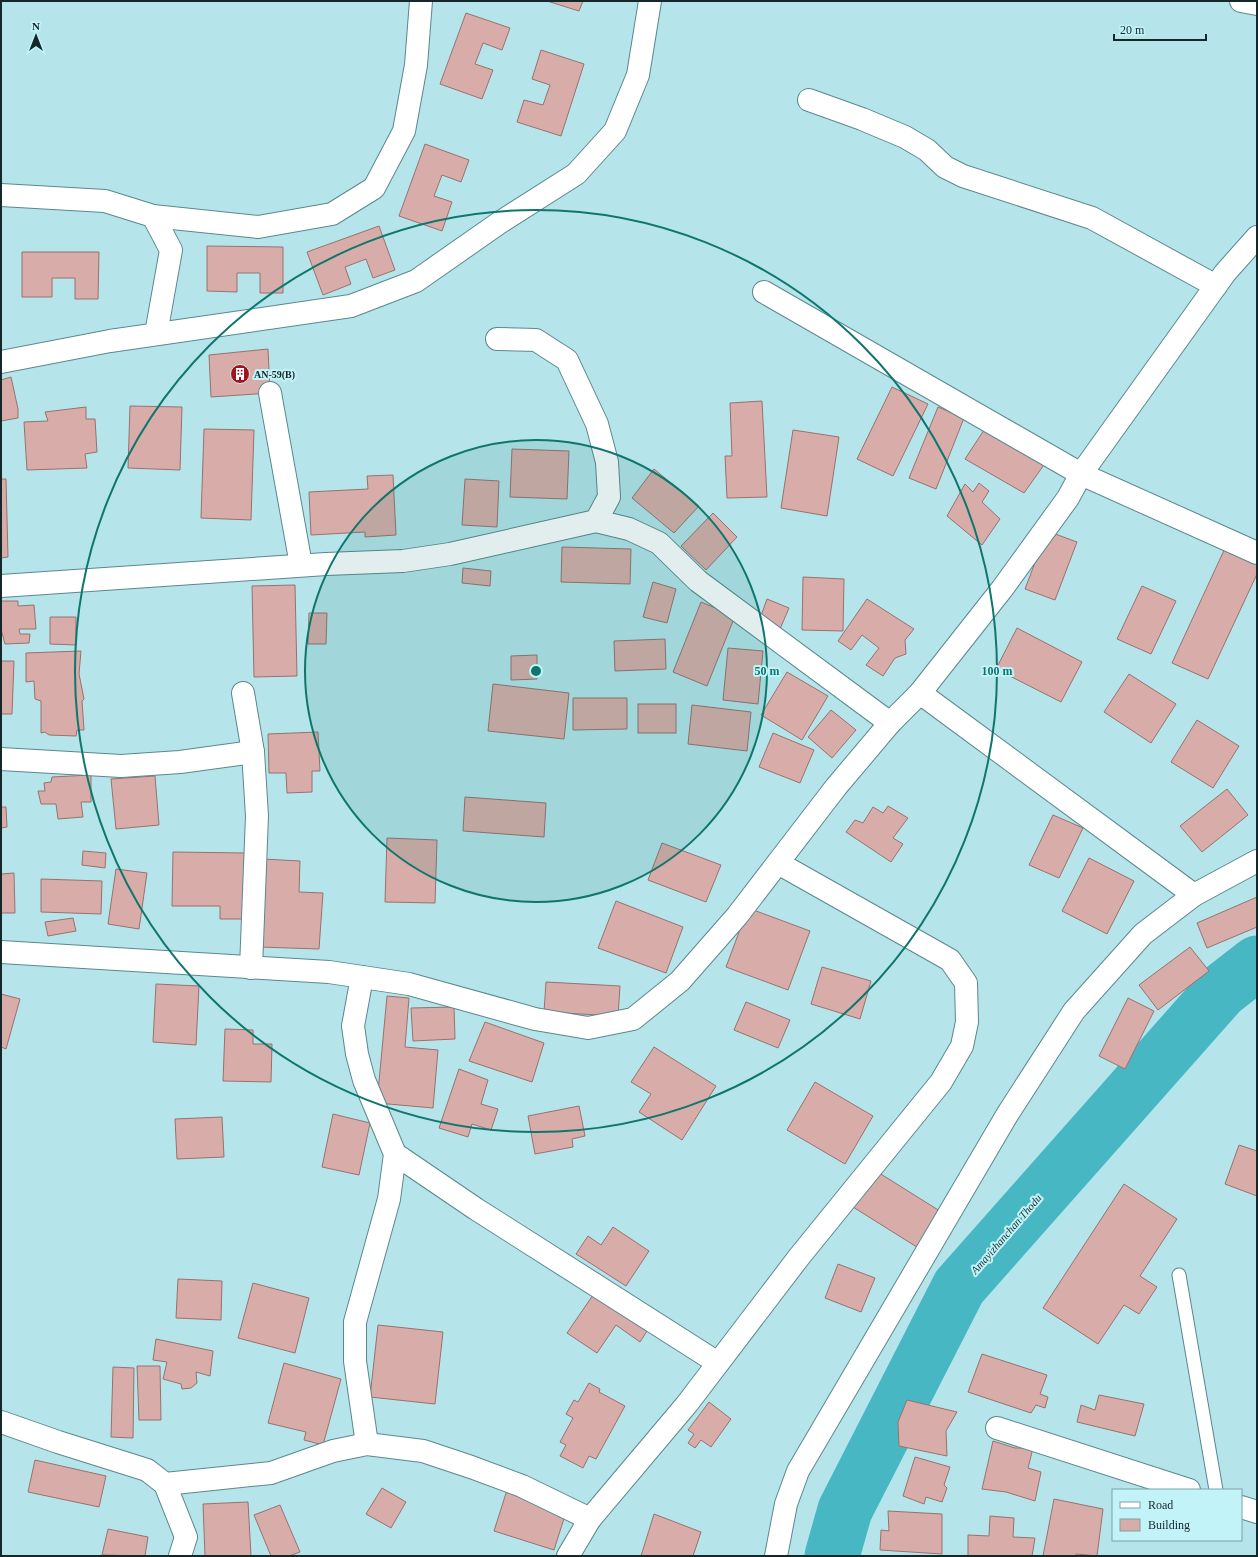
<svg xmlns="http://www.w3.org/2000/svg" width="1258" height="1557" font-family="Georgia,serif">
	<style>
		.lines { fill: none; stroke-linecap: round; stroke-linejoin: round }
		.river { stroke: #48b7c4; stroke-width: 55 }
		.building { fill: #d8ada9; stroke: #98716d }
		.lane-casing { stroke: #5a888d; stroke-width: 15 }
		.street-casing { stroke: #5a888d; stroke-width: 24 }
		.lane { stroke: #fff; stroke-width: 13 }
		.street { stroke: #fff; stroke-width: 22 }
		.ring { fill: none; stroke: #0f766e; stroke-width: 2 }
		.labels { text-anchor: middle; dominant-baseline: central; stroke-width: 4; stroke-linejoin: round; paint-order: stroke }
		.poi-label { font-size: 10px; font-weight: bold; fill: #142729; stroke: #c2f3f9; text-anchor: start }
		.water-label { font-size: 11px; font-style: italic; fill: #183134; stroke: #c2f3f9 }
		.centre { fill: #0f766e; stroke: #c2f3f9; stroke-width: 2 }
		.ring-label { font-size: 12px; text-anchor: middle; font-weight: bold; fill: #0f766e; stroke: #c2f3f9; stroke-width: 4; stroke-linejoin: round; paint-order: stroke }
	</style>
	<rect width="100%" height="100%" fill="#b5e5eb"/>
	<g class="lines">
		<polyline class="river" points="832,1556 845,1510 959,1287 1221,991 1257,963"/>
	</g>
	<g class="building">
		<polygon points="547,1 583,1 579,11"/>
		<polygon points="466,13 510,28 502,50 483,43 475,64 493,70 482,99 440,84"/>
		<polygon points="541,50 584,64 561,136 517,122 524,100 543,105 550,85 532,79"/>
		<polygon points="425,144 469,160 461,182 442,175 434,196 452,202 442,231 399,216"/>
		<polygon points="379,226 395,270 373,278 366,259 345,267 351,284 323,295 307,252"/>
		<polygon points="207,246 283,247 283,293 260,293 260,273 237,273 237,292 207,291"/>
		<polygon points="22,252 99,252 98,299 75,299 75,278 52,278 52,297 22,297"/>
		<polygon points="268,349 270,393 211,397 209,355"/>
		<polygon points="11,377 18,409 18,418 1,421 1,380"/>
		<polygon points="892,387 928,404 893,476 857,459"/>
		<polygon points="762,401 767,497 727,498 725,456 732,456 730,403"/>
		<polygon points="130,406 182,407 180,470 128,468"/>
		<polygon points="86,407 86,419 95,419 97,452 85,454 87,468 27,470 24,422 48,421 45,412"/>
		<polygon points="938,407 964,418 936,489 909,478"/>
		<polygon points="988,424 1046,462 1024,493 965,459"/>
		<polygon points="204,429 254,430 251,520 201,518"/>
		<polygon points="793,430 839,437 827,516 781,508"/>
		<polygon points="512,449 569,451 567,499 510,497"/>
		<polygon points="654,469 699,506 674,533 632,498"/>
		<polygon points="393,475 396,535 365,537 365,532 311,535 309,492 368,489 367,476"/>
		<polygon points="1,479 6,479 8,557 1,558"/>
		<polygon points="465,479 499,481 497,527 462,525"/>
		<polygon points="979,483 989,491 982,502 1000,519 982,545 947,516 965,484 973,492"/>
		<polygon points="713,513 737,537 706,570 681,546"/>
		<polygon points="1047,531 1077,542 1055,600 1025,589"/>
		<polygon points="1226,546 1257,561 1257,574 1208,679 1172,663"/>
		<polygon points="562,547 631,549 630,584 561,582"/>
		<polygon points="463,568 491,571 490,586 462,583"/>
		<polygon points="803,577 844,579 843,631 802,630"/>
		<polygon points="653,582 676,589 667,623 643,617"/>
		<polygon points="295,585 297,676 254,677 252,586"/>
		<polygon points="1142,586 1176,601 1151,654 1117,639"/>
		<polygon points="767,599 789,608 780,629 759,621"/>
		<polygon points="867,599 914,629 905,640 906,654 895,658 883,676 866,665 879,648 862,635 851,650 838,641"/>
		<polygon points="1,601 18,601 18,606 34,605 36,629 19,629 20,634 30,634 29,643 5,644 1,629"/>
		<polygon points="701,602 735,616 707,686 673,672"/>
		<polygon points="309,613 327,613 326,644 308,644"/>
		<polygon points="50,617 76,617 76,645 50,644"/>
		<polygon points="1017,628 1082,662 1061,702 996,669"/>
		<polygon points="665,639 666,669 615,671 614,641"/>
		<polygon points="728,648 763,651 758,704 723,700"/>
		<polygon points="81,651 79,674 84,699 82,701 84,730 77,730 76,736 49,735 45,732 41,733 41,701 35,699 34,681 26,682 26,653"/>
		<polygon points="537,655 537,679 511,680 511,656"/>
		<polygon points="1,661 14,661 12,714 1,714"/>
		<polygon points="787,672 828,696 802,740 761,715"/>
		<polygon points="1129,674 1176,704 1151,743 1104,712"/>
		<polygon points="493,684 569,693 564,739 488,731"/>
		<polygon points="573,698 627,698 627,729 573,730"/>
		<rect x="638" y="704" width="38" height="29"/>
		<polygon points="692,705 751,712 747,751 688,744"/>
		<polygon points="831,710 856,730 832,758 808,737"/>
		<polygon points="1197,720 1239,746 1213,788 1171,762"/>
		<polygon points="318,732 320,771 312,771 312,792 287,793 286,773 269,773 268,734"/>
		<polygon points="773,733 814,750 800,783 759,767"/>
		<polygon points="91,775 91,802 81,802 83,817 58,819 56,804 41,804 38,791 45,791 44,783 51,782 52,777"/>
		<polygon points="155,776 159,825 116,829 111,779"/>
		<polygon points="1227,789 1248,815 1202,852 1180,826"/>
		<polygon points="465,797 546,803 544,837 463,831"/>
		<polygon points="888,806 908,818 893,838 903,844 891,862 846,832 855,820 863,823 873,807 883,813"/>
		<polygon points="1,807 6,807 7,827 1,828"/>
		<polygon points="1053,815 1083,828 1059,878 1029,865"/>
		<polygon points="387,838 437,840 435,903 385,902"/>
		<polygon points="662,843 721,865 706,902 648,880"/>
		<polygon points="83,851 106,853 105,868 82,865"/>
		<polygon points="173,852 245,853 243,919 220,919 220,906 172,906"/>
		<polygon points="1089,858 1134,881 1107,934 1062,911"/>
		<polygon points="263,859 300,861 299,892 323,893 319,949 259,947"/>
		<polygon points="116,869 147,873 139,929 108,924"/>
		<polygon points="14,873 15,913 1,913 1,874"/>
		<polygon points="41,879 102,881 101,914 41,912"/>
		<polygon points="1257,897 1257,927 1207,948 1197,923"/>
		<polygon points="616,901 683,927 666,973 598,948"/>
		<polygon points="748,908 810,931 788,990 726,967"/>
		<polygon points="73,918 76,931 48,936 45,922"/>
		<polygon points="1190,947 1209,971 1158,1010 1139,985"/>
		<polygon points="822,967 871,981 860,1019 811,1004"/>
		<polygon points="546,982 620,986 618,1016 544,1012"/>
		<polygon points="156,984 199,986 196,1045 153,1042"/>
		<polygon points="1,994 20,999 6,1049 1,1047"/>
		<polygon points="387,996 409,998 405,1047 438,1050 433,1108 377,1103"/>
		<polygon points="1128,998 1154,1011 1125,1069 1099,1056"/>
		<polygon points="746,1002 790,1020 778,1048 734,1030"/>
		<polygon points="454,1007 455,1039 413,1041 411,1008"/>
		<polygon points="485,1022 544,1043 532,1082 469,1061"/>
		<polygon points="225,1029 253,1030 253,1044 272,1044 271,1082 223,1081"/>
		<polygon points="654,1047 716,1086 682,1140 639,1112 651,1094 631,1082"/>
		<polygon points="459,1069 488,1080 481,1104 498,1109 491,1130 472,1124 468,1137 439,1128"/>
		<polygon points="815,1082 873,1116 845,1164 787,1130"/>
		<polygon points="579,1106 585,1136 572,1139 573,1147 535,1154 528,1116"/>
		<polygon points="333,1114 370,1123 359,1175 322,1167"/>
		<polygon points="222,1117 224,1157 177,1159 175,1119"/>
		<polygon points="1239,1145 1257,1151 1257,1196 1225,1184"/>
		<polygon points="876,1171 943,1213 920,1249 853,1207"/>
		<polygon points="1124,1184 1177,1219 1140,1276 1157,1287 1139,1314 1124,1305 1098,1344 1043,1308"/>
		<polygon points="613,1227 649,1251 626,1286 576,1254 588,1236 601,1245"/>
		<polygon points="838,1264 875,1278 861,1312 825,1298"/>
		<polygon points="178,1279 222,1281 221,1320 176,1318"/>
		<polygon points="253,1283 309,1298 295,1353 238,1338"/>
		<polygon points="593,1295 647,1331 640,1342 616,1325 597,1353 567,1333"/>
		<polygon points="378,1325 443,1332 435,1404 370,1397"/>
		<polygon points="156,1339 213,1351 210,1376 196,1372 197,1383 191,1388 182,1389 181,1384 163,1379 167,1362 153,1360"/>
		<polygon points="982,1354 1047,1375 1040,1394 1048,1397 1045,1408 1036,1405 1031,1413 968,1392"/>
		<polygon points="284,1363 341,1379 323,1445 304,1440 306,1432 268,1423"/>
		<polygon points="137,1366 160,1366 161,1420 139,1420"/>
		<polygon points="113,1367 134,1368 133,1438 111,1437"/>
		<polygon points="589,1383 600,1389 599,1392 625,1406 596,1459 589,1456 583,1468 560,1456 566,1445 560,1442 573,1418 566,1414 574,1400 578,1402"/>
		<polygon points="1099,1395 1144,1404 1135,1436 1077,1422 1081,1405 1095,1410"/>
		<polygon points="907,1400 957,1412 946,1431 947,1456 899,1446 898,1422"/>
		<polygon points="709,1402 731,1419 711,1447 701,1440 695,1448 688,1443 694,1434 688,1430"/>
		<polygon points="993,1441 1015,1448 1033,1448 1028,1468 1041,1472 1035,1501 1006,1492 982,1489"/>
		<polygon points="915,1457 950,1467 944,1485 947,1488 942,1502 926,1497 924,1504 903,1496"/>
		<polygon points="35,1460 106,1476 99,1507 28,1492"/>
		<polygon points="382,1488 406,1502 391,1528 366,1514"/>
		<polygon points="507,1490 567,1509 554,1550 494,1531"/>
		<polygon points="1054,1499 1103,1509 1097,1556 1076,1554 1076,1556 1043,1556"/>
		<polygon points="248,1502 251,1556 205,1556 203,1504"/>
		<polygon points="280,1505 300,1552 289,1556 271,1556 254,1515"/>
		<polygon points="888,1511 942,1514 942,1554 880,1550 881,1530 889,1531"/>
		<polygon points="654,1514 701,1532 693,1556 641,1556"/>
		<polygon points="990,1516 1014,1518 1013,1537 1035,1538 1032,1556 968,1556 968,1535 989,1536"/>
		<polygon points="108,1529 148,1537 145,1556 102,1555"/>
	</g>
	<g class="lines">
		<defs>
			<polyline id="lane" points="1179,1275 1216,1490"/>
			<g id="street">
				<polyline points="1241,1 1257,4"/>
				<polyline points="809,100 862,119 905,137 927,150 945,167 963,176 1092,218 1216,286"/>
				<polyline points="1,195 105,201 153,216 258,227 332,214 374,188 404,131 416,65 421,1"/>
				<polyline points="153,216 171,250 156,334"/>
				<polyline points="764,292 1081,474 1257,553"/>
				<polyline points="497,339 536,340 567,360 597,424 607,462 609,497 596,521"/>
				<polyline points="1,362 110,341 351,306 416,281 499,223 576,174 615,131 638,75 650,1"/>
				<polyline points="270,393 301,565"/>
				<polyline points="1,586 326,564 403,561 450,554 596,521 629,529 659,543 698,581 890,723"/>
				<polyline points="243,693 253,752 257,816 251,968"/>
				<polyline points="920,693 1194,895"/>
				<polyline points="1,759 121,766 180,762 253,752"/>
				<polyline points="1,952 329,972 409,984 535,1019 588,1028 633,1019 680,981 737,916 836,787 890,723 920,693 1002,589 1068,498 1081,474 1225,273 1257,237"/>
				<polyline points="362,977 353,1026 357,1054 364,1080 395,1154 389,1199 355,1322 355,1361 367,1444"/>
				<polyline points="395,1154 476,1209 718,1363"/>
				<polyline points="1,1422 58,1442 147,1470 165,1484 186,1537 180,1556"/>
				<polyline points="997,1428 1189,1490"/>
				<polyline points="165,1484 271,1473 333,1451 367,1444 423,1451 471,1467 522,1486 590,1519 568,1556"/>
				<polyline points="1241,1507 1257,1512"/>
				<polyline points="590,1519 687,1404 799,1257 941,1082 962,1046 967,1022 966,983 950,960 778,863"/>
				<polyline points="776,1556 786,1504 798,1471 1007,1115 1074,1011 1143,934 1194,895 1257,861"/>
			</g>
		</defs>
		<use href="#lane" class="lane-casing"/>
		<use href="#street" class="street-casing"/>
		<use href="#lane" class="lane"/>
		<use href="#street" class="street"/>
	</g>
	<circle cx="536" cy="671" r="231" fill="#0f766e" fill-opacity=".12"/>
	<g class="ring">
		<circle cx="536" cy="671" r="231"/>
		<circle cx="536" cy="671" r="461"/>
	</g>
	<defs>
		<symbol id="building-disc" viewBox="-11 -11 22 22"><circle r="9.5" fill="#a7111c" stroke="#c2f3f9"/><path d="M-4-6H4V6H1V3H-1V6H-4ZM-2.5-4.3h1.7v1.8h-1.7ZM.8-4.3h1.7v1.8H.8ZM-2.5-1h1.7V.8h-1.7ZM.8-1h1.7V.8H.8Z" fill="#fff"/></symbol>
	</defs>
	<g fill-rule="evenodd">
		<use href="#building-disc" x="229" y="363" width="22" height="22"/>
	</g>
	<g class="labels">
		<g class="poi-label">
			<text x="254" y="374">AN-59(B)</text>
		</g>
		<g class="water-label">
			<text transform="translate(1006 1234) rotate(-49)">Amayizhanchan Thodu</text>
		</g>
	</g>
	<circle cx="536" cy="671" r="6" class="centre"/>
	<g class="ring-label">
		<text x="767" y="675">50 m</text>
		<text x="997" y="675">100 m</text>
	</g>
	<rect width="1258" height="1557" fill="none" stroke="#142729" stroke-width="4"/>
	<rect x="1112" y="1489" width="130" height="52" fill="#c2f3f9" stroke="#7ca1a6"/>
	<rect x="1120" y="1502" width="20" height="6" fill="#ffffff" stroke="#7ca1a6"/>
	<text x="1148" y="1509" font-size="12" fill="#142729">Road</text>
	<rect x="1120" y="1519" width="20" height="12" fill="#d8ada9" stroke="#7ca1a6"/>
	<text x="1148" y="1529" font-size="12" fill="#142729">Building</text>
	<g transform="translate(36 36)" stroke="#c2f3f9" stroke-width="3" paint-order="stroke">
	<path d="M0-3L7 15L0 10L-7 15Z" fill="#142729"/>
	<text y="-6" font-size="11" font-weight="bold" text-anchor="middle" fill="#142729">N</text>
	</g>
	<path d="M1114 34v6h92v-6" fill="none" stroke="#142729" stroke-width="2"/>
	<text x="1120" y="34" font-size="12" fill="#142729" stroke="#c2f3f9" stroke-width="3" paint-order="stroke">20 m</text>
</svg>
